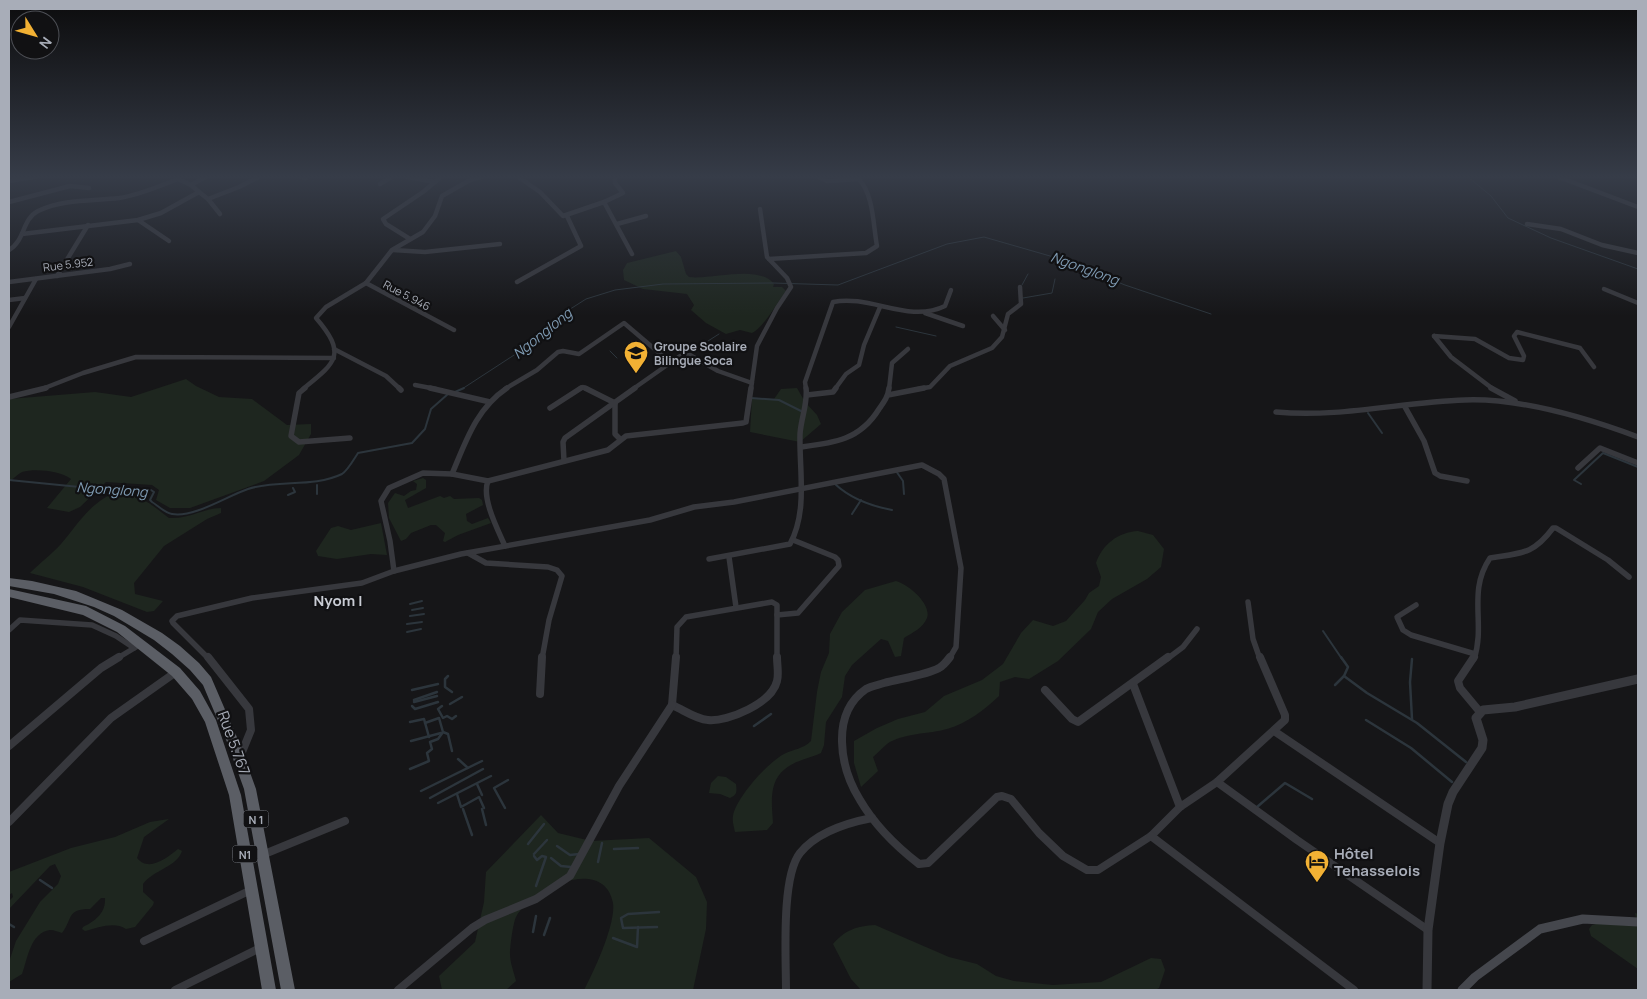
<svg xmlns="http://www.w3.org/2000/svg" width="1647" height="999" font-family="Manrope,sans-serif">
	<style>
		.green { fill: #1e261f }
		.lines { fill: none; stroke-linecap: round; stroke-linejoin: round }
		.stream-far2 { stroke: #2c353c; stroke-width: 1 }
		.stream-far1 { stroke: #2c353c; stroke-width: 2 }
		.stream { stroke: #2c353c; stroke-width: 2.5 }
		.minor-far2 { stroke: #37383d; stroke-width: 4.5 }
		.minor-far1 { stroke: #37383d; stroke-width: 5.5 }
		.minor { stroke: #37383d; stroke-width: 8 }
		.tertiary { stroke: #37383d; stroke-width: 9 }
		.secondary { stroke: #45474d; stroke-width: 9 }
		.trunk { fill: #5b5e65; fill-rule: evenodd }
		.labels { text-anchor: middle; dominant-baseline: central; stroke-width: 4.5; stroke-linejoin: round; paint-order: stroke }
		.far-street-label { font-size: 11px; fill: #a8adb8; stroke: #111113 }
		.shield { fill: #111113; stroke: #7b7e86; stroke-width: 1 }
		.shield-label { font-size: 11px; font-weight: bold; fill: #a8adb8 }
		.poi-label { font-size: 12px; font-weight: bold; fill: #a8adb8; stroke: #111113; text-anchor: start }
		.water-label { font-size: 14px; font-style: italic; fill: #7f9bb3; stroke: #111113 }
		.quarter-label { font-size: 15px; font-weight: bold; fill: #c9ccd4; stroke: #111113 }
		.near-street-label { font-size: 15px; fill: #a8adb8; stroke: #111113 }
		.near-poi-label { font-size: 15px; font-weight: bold; fill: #a8adb8; stroke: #111113; text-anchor: start }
	</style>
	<rect width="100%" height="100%" fill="#161618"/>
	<g class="green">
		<path d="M676 251 681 257 686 274 689 277C712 280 758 264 774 284L773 287H782L786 291C777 303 764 327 752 333L740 330 726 334 706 323 691 310 694 305 687 294 643 289 624 280 623 270 627 263Z"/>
		<path d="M186 379 196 386 219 397 252 399 287 425 311 424V434L299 455 264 481 190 508H170L156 500 159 490 152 485 106 482 80 507 69 512 47 508 71 479C61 471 35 468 22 472 18 474 13 479 9 482V399L95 392 131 397Z"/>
		<polygon points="797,388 805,402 817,415 821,424 800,442 750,432 752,398 774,399 781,389"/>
		<polygon points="423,478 426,480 426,488 405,500 408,508 440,496 444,498 450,496 454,499 479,498 482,500 483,505 466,514 467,521 472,524 488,518 491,523 458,535 445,542 443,541 445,533 436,525 431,525 411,533 406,539 401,541 389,518 388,503 395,493 404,496 411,491 416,490 417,484 413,481"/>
		<path d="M117 492C143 496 149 503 169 518 190 519 204 508 221 508V513L207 519 164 546 134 583 135 594 163 601 154 611 147 612 83 587 30 573C40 563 52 554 61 544 79 523 90 502 117 492Z"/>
		<polygon points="381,523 387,555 371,554 337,559 318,556 316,551 331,528 338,526 351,530"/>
		<path d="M1138 531 1153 535 1164 549 1161 567 1147 579 1112 599 1098 612 1091 629 1058 661 1029 679 1015 677 1000 682 999 696C984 710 968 723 947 729 930 734 902 733 887 744 882 748 878 753 873 757L878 771 861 787 854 763V741L877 728 898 719 925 712 944 696 982 680 1003 664 1021 633 1033 620 1053 626 1066 621 1085 600 1089 593 1099 586 1101 577 1096 563C1102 545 1118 532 1138 531Z"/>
		<path d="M896 581C908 584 932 604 927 618 923 628 912 633 904 638L901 656 895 657 888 641 881 639 852 665 845 676 842 697 826 722 824 745 821 753C810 758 794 761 785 769 768 782 772 805 773 823L767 830 735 832C734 827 732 821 733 816 736 798 767 763 784 754 794 749 803 749 811 741L817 692 821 672 829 653 830 634 842 612 865 590Z"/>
		<path d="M718 776 726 777 736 784C737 792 737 795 730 798L720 794 709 793 711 783Z"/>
		<path d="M541 815 558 833 591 841 649 838 696 877 707 902 706 929 693 990H584C594 971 616 924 613 903 604 855 531 888 516 917 513 923 510 947 510 954 510 963 514 972 516 981L506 990H442L439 976 475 942 484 902 486 872Z"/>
		<path d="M169 819 144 837 137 858C149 873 168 857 178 849L182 851C177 867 153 870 143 884V892L154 902 153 905 135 927 126 929C114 921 98 928 85 931L82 929 83 927C95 921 106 913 105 898H101L90 909C66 909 73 919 62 933 58 932 55 930 50 930 30 933 28 958 22 974L9 982V962L16 941 40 902 58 884 61 876 55 864 50 866 9 909V901L13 897 12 893 9 895V872L71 848 115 837 150 822Z"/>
		<polygon points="1635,913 1638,914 1638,969 1591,936 1589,929 1592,925 1600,923 1637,924"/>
		<path d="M875 925 949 957 977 964 996 976 1014 981 1053 985 1101 982 1151 958 1161 959 1165 970 1159 988 1155 990H861L851 979 833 944C845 930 857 926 875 925Z"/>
	</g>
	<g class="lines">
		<g class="stream-far2">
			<polyline points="1467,176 1491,196 1508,218 1551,238 1638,269"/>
			<polyline points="1022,285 1028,274"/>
			<polyline points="1023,298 1052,293 1055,279"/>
			<polyline points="896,327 936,336"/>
			<polyline points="708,341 719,334"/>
			<polyline points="610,351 617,358"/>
			<polyline points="462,389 531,344 553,320 586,299 615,290 663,284 773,283 838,285 947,244 984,237 1057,258 1125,285 1211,314"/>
		</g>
		<g class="stream-far1">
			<polyline points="455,392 464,388"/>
			<polyline points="751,398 779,400 803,412"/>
			<polyline points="1368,413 1382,433"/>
			<polyline points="896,471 903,481 904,494"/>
			<path d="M9 480 110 490H151L154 492 150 500 152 502C157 505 165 513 172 514 194 518 227 496 248 489 278 479 313 488 342 474 348 470 354 459 358 453L412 443 425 429 431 409 448 394"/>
			<path d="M835 484C851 499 871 506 892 510"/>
			<polyline points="1581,484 1574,480 1603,453 1638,467"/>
			<polyline points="317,485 317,494"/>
			<polyline points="288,495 295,492 293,488"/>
			<polyline points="852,514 861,500"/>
			<polyline points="410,604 422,601"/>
			<polyline points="412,610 423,608"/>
			<polyline points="410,616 424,614"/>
			<polyline points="407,624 422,622"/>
			<polyline points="1323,631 1342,659"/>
			<polyline points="407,632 421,629"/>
		</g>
		<g class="stream">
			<polyline points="1412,659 1410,682 1412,719"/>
			<polyline points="448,676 445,679 445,687 452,692"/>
			<polyline points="1344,676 1367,693 1417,723 1466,762"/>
			<polyline points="1335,685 1344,676 1348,667 1341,657"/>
			<polyline points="412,690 438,684"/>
			<polyline points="414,700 437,692"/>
			<polyline points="414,702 437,696"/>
			<polyline points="450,704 462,697"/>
			<polyline points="412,706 415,709 438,702"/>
			<polyline points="442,706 438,709 443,718 447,716 452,719 456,716"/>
			<polyline points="1366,720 1411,748 1452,782"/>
			<polyline points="410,722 424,719 429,737"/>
			<polyline points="425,723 439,718 443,732 448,734 452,751"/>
			<polyline points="754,726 771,714"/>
			<polyline points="411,741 441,733"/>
			<polyline points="458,759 468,768"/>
			<polyline points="410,769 429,761 427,753 432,749 430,742 438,739 443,732"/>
			<polyline points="477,784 482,795"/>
			<polyline points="421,791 482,761"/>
			<polyline points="457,794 461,807 479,797 484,808"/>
			<polyline points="430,798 483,769"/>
			<polyline points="438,803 491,776"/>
			<polyline points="1257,807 1285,783 1312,799"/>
			<polyline points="505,808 494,788 508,780"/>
			<polyline points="463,809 472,835"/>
			<polyline points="482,809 486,825"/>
			<polyline points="528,844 544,824"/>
			<polyline points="557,846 570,855 579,854"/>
			<polyline points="614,849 638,848"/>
			<polyline points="534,854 547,840"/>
			<polyline points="534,856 537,860 542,856 546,857 536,886"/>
			<polyline points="551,858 561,866 571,867"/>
			<polyline points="598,862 602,843"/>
			<polyline points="40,880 52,888"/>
			<polyline points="9,924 14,927"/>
			<polyline points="657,927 623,928 621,918 628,914 659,912"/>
			<polyline points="533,932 536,916"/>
			<polyline points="544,935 550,918"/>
			<polyline points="613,938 637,947 638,927"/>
		</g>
		<g class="minor-far2">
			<polyline points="299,176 306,178"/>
			<polyline points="403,176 435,182"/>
			<polyline points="517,176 540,192 563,216 604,202 632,254"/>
			<polyline points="817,176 827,181 859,179"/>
			<polyline points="1556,176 1638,207"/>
			<polyline points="9,181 39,176"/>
			<polyline points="380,184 393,176"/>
			<polyline points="199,192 208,199 220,214"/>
			<polyline points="208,199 239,187 260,176"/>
			<polyline points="9,202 70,186 89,188"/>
			<polyline points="604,202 623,193 615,183 615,176"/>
			<polyline points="138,220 169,241"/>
			<polyline points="617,224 646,216"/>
			<polyline points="1527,224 1561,229 1602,245 1638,253"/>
			<polyline points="22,234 138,220 161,213 199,192 191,185 207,176"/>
			<polyline points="410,239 386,224 383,219 423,192 442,176"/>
			<path d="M9 250C25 241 22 219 38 211 63 199 93 201 119 198 140 195 159 186 178 179L191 185"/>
			<polyline points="393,250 425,252 500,244"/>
			<path d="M769 259 866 253 877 246C873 225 874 196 859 179L861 176"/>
			<polyline points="57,276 88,225"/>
			<polyline points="9,282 110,269 130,264"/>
			<polyline points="517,282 581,246 567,216"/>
			<polyline points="1604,289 1638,303"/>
			<polyline points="9,300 25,298"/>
			<polyline points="925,313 963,326"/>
			<polyline points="993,316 1005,330"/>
			<polyline points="9,327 36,279"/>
			<polyline points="454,330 366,283 392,250 423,232 435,216 442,196 470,180 484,176"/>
			<polyline points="1434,336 1475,339 1509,358 1523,360 1524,356 1514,336 1517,332 1580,348 1594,367"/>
			<polyline points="1434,336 1451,357 1493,389"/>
			<polyline points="334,349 386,376 400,389"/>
			<polyline points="415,385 436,389"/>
			<polyline points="42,389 83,373 136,357 334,358"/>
			<path d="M303 389C335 363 348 355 316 318L326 307 366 283"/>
			<polyline points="505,389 537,370 558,352 563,351 579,354 624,323 671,363"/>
			<polyline points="579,389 583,387 588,389"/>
			<polyline points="633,389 680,356 690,355 718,371 752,383"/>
			<polyline points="751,389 757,346 777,308 791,287 787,278 767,257 760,209"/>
			<path d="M806 389 805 382 833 302C870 294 908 324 945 306L951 290"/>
			<polyline points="835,389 846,374 859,365 864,345 880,307"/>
			<polyline points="889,389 892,363 908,349"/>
			<polyline points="918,389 930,387 950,366 992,348 1002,337 1008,314 1021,304 1020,287"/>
		</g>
		<g class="minor-far1">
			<polyline points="305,388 299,393 291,436 299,442 350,438"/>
			<polyline points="399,388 401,390"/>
			<polyline points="430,388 490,402"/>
			<polyline points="585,388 615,403"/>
			<polyline points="1491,388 1515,401"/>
			<polyline points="807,395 833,392 836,388"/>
			<polyline points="888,395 924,388"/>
			<polyline points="9,397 46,388"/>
			<polyline points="615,403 615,434 619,438"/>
			<polyline points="1405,407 1424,441 1435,473 1440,476 1467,481"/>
			<polyline points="550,408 581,388"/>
			<path d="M1276 412C1340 418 1401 402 1465 400 1519 398 1587 418 1638 437"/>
			<path d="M801 447C834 443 860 440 879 409 884 402 888 397 889 388"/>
			<polyline points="564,461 563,442 565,438 635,388"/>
			<polyline points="1578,468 1600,448 1638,463"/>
			<path d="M452 474C466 441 476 409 507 388"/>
			<path d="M488 481C481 498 498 530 505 546"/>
			<polyline points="468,553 486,563 548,567 557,570 562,576 549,620 542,659"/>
			<polyline points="729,557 736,607"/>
			<path d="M709 559 790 544C808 511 799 470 800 434 801 418 808 403 806 388"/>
			<polyline points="394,571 390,541 381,501 389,488 423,473 452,474 488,481 608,450 626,436 743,423 746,422 751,388"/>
			<polyline points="1248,602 1253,639 1260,659"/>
			<polyline points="1416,605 1397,617 1403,630 1411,635 1475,654"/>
			<polyline points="777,615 798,613 839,566 838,560 835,557 793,540"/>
			<polyline points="9,630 20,620 92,625 116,636 134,648"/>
			<polyline points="116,659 141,644"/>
			<polyline points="209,659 173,623 172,621 177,616 252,598 362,583 394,571 461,554 650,520 694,507 734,502 922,465 939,474 944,479 961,568 956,647 949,659"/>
			<polyline points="676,659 677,627 686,617 772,602 777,605 777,659"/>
			<polyline points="1167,659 1183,647 1197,629"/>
			<path d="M1474 659C1486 624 1467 592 1490 558 1521 553 1533 555 1553 528H1556L1608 560 1629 577"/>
		</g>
		<g class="minor">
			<polyline points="208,657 249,709 251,730 240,757"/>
			<path d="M950 657C947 661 943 666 939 668 927 675 898 679 884 683 878 685 871 686 866 689 830 714 840 768 860 800 874 824 897 847 919 864L928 863 997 797 1002 796 1011 799 1039 833 1063 856 1087 870H1098L1151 836 1180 807 1217 782 1285 720V715L1260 657"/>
			<polyline points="1474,657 1458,681 1460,688 1480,712"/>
			<polyline points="1133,684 1180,807"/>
			<polyline points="1045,690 1072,719 1078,722 1168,657"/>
			<polyline points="540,694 542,657"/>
			<path d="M672 705C684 710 695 719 708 720 728 722 772 703 777 681 779 674 777 665 777 657"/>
			<polyline points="672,705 676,657"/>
			<polyline points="1274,731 1440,843"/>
			<polyline points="9,746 101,668 119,657"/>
			<polyline points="1217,782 1297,840 1428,930"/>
			<polyline points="9,822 111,718 176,672"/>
			<polyline points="1151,836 1354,990"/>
			<polyline points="262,855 345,821"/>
			<polyline points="144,941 251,890"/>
			<polyline points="175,990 262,947"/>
			<polyline points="398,990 472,928 485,920 536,899 570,876 619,786 672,705"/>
			<path d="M786 990C786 958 781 877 800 853 817 832 846 823 872 818"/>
		</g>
		<polyline class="tertiary" points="1427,990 1428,930 1440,843 1448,804 1453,792 1482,748 1483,740 1476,718 1483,710 1515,707 1638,679"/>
		<polyline class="secondary" points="1462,990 1475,977 1540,929 1583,919 1638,922"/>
		<g class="trunk">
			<polygon points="9,578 32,581 76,591 122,610 162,633 180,646 199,663 211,677 239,742 256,789 295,990 281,990 244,789 227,742 203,685 190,670 172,654 154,640 114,616 94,607 54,594 9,586"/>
			<polygon points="9,589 86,606 125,626 180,668 200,691 216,720 241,795 276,990 262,990 229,795 205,722 192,699 172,676 117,632 83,615 9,597"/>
		</g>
	</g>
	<linearGradient id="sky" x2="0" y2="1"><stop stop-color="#0c0c0d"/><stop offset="0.56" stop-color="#363c48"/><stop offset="1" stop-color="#363c48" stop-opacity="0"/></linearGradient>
	<rect width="1647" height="316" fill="url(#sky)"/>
	<defs>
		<symbol id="school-pin" viewBox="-11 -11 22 30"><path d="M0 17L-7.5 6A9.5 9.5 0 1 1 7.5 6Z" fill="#f2b134" stroke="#111113"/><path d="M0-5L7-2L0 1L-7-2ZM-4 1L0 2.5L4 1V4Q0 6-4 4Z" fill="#111"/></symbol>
		<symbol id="hotel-pin" viewBox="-11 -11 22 30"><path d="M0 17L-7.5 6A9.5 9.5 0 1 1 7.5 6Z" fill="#f2b134" stroke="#111113"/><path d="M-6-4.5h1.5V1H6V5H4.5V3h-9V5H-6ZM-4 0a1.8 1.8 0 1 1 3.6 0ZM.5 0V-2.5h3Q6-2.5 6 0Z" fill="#111"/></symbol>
	</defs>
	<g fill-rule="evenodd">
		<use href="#school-pin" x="622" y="339" width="28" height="38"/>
		<use href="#hotel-pin" x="1303" y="848" width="28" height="38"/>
	</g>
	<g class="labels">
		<g class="far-street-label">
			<text transform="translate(68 264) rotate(-7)">Rue 5.952</text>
			<text transform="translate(407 295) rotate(28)">Rue 5.946</text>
		</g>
		<g class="shield">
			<rect x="243.5" y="810.5" width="25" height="17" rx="4"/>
			<rect x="232.5" y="845.5" width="25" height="17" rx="4"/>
		</g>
		<g class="shield-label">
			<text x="256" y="819">N 1</text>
			<text x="245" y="854">N1</text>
		</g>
		<g class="poi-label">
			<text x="654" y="346">Groupe Scolaire<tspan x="654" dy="14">Bilingue Soca</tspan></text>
		</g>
		<g class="water-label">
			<text transform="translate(1085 268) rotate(20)">Ngonglong</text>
			<text transform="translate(542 333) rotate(-39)">Ngonglong</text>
			<text transform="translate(112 489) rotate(4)">Ngonglong</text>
		</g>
		<g class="quarter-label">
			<text x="338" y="600">Nyom I</text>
		</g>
		<g class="near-street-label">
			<text transform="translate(234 743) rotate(70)">Rue 5.767</text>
		</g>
		<g class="near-poi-label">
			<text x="1334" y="853">Hôtel<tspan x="1334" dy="17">Tehasselois</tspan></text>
		</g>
	</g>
	<rect width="1647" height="999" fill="none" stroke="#a8adb8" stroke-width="20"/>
	<g transform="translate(35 35) rotate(127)"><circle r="24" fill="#111113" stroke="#4d4f55"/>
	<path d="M0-4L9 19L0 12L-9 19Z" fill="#f2b134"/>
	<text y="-8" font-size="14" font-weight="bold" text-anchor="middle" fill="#a8adb8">N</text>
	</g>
</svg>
